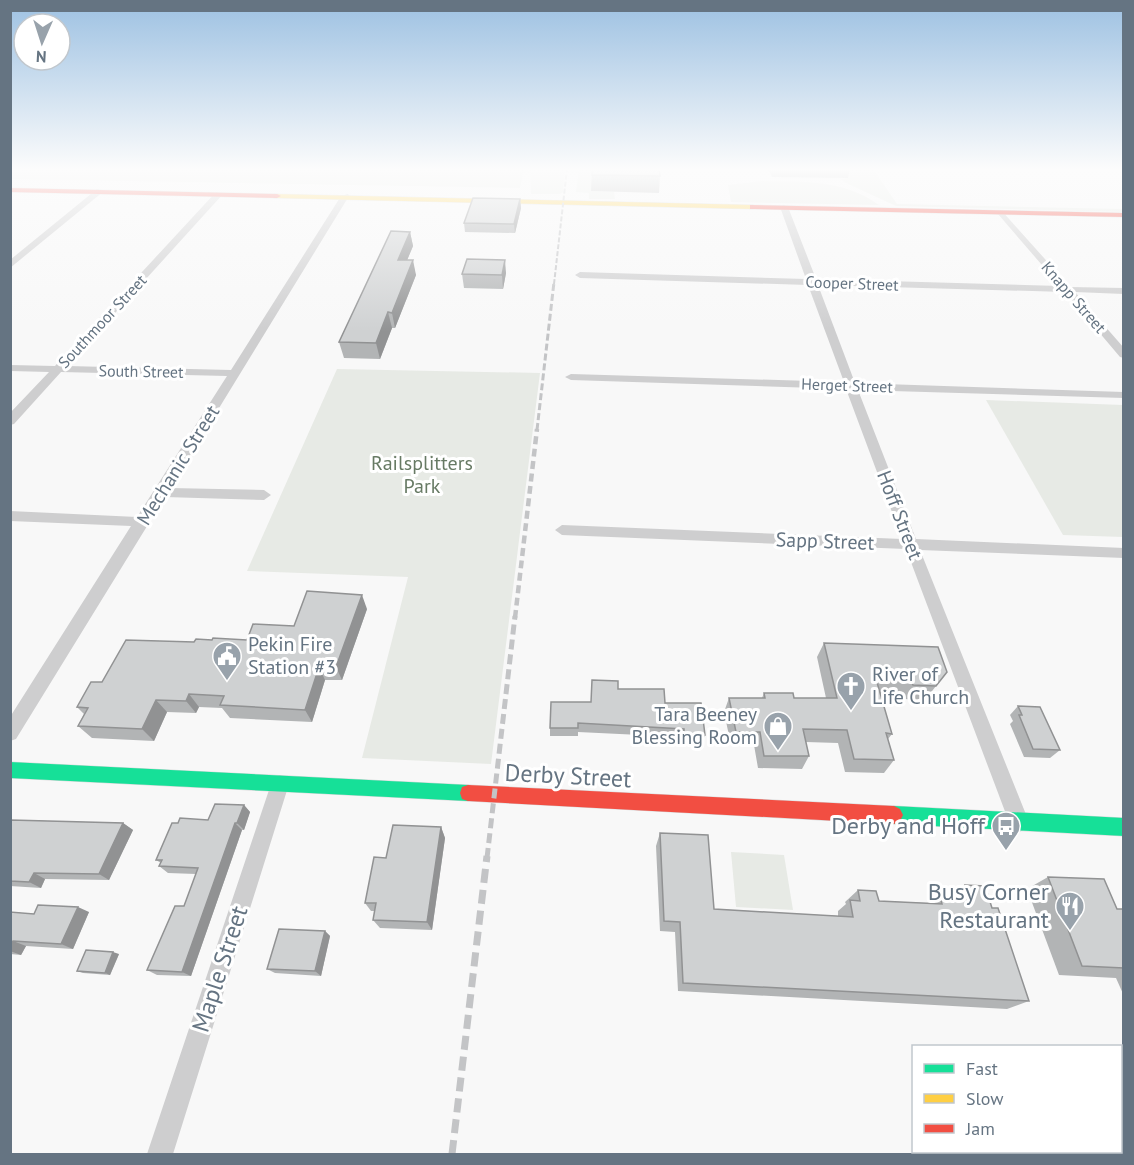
<svg xmlns="http://www.w3.org/2000/svg" width="1134" height="1165" font-family="'PT Sans',sans-serif">
<rect width="100%" height="100%" fill="#f8f8f8"/>
<g fill="#e7eae5">
<polygon points="11,169 524,169 520,188 11,179"/>
<polygon points="530,169 565,169 563,192 560,194 531,194"/>
<polygon points="579,169 593,169 591,191 614,192 615,199 589,199 589,193 576,192"/>
<polygon points="842,169 873,169 897,204 1123,209 1123,212 896,206 844,182 841,179 847,178"/>
<path d="M762 181C804 182 843 179 879 205L731 202 728 185Z"/>
<polygon points="337,369 540,373 491,764 362,758 408,577 247,571"/>
<polygon points="986,400 1123,405 1123,537 1063,535"/>
<polygon points="731,852 784,855 793,910 736,907"/>
</g>
<g fill="none" stroke-linecap="round" stroke-linejoin="round">
<g stroke="#d5d6d7" stroke-width="1">
<g id="fast">
<polygon points="10,762 468,785 474,787 476,793 474,799 468,801 10,778"/>
<polygon points="894,806 1124,818 1124,836 894,824 888,821 885,815 888,809"/>
</g>
</g>
<g stroke="#d5d6d7" stroke-width="1">
<polygon id="slow" points="274,194 753,205 757,207 753,209 277,198 274,198"/>
</g>
<g stroke="#d5d6d7" stroke-width="1">
<g id="jam">
<polygon points="10,188 277,194 281,196 277,198 10,192"/>
<polygon points="750,205 1124,213 1124,217 753,209 750,209"/>
<polygon points="468,785 894,806 900,809 903,815 900,821 894,824 468,801 462,799 460,793 462,787"/>
</g>
</g>
<g fill="#cececf" fill-rule="evenodd">
<polygon points="97,189 104,191 10,268 10,260"/>
<polygon points="216,192 223,194 67,366 231,370 341,196 348,194 349,196 170,488 264,490 271,495 264,500 165,497 16,739 10,741 10,717 131,526 10,521 10,511 137,517 227,376 61,372 14,424 10,425 10,413 49,372 10,371 10,365 55,366"/>
<polygon points="784,205 788,207 816,279 1060,286 998,214 997,212 1001,210 1070,287 1124,288 1124,294 1075,292 1124,348 1124,358 1120,357 1065,292 818,285 855,383 1124,392 1124,398 858,390 916,539 1124,548 1124,558 920,550 1029,822 1026,829 1019,832 1012,829 1009,822 906,549 562,535 555,530 562,525 902,539 846,389 571,380 565,377 571,374 844,382 808,285 580,278 575,275 580,272 806,279 780,207"/>
<polygon points="280,775 287,778 289,784 173,1154 147,1154 271,784 273,778"/>
</g>
<use href="#fast" fill="#16e098" fill-rule="evenodd"/>
<use href="#slow" fill="#ffcf43" fill-rule="evenodd"/>
<use href="#jam" fill="#f24e42" fill-rule="evenodd"/>
<polyline stroke="#c3c4c6" stroke-width="2" stroke-dasharray="5 2" stroke-linecap="butt" points="554,284 567,169"/>
<polyline stroke="#c3c4c6" stroke-width="3" stroke-dasharray="7 3" stroke-linecap="butt" points="537,430 554,282"/>
<polyline stroke="#c3c4c6" stroke-width="4.5" stroke-dasharray="8 4.5" stroke-linecap="butt" points="515,618 537,429"/>
<polyline stroke="#c3c4c6" stroke-width="5" stroke-dasharray="10 5" stroke-linecap="butt" points="487,858 515,616"/>
<polyline stroke="#c3c4c6" stroke-width="7" stroke-dasharray="14 7" stroke-linecap="butt" points="452,1154 487,856"/>
</g>
<g fill="#b2b4b5">
<polygon points="592,169 660,176 659,193 591,191"/>
<polygon points="768,169 850,169 848,178 772,177"/>
<polygon points="520,199 521,208 515,233 465,232 464,223"/>
<polygon points="410,232 413,246 407,260 416,275 395,328 392,328 380,359 344,358 339,342"/>
<polygon points="506,273 503,289 464,288 462,274"/>
<polygon points="367,609 342,680 325,680 312,722 230,718 222,708 199,707 196,713 167,712 154,741 92,738 78,726 84,714 77,707 102,682 194,642 212,640 247,640 294,626"/>
<polygon points="824,643 947,672 925,700 903,699 901,694 880,693 892,734 888,739 894,760 884,773 845,772 838,743 806,742 809,756 802,769 758,768 754,745 731,745 724,712 729,698 762,698 764,693 794,698 826,698 817,657"/>
<polygon points="618,689 665,703 705,735 702,743 682,743 682,737 578,732 578,736 550,736 550,728 591,702"/>
<polygon points="1018,706 1060,750 1050,758 1024,757 1010,724 1013,721 1010,715"/>
<polygon points="244,805 250,812 244,830 242,830 191,976 157,975 147,970 184,906 196,874 168,873 159,866 161,863 156,860 178,823 208,820"/>
<polygon points="10,820 123,823 133,830 109,880 45,879 41,888 10,886"/>
<polygon points="441,827 445,838 432,930 380,928 373,920 375,911 371,911 365,903 386,858"/>
<polygon points="660,833 714,909 838,916 838,911 846,904 845,902 858,890 879,901 929,903 940,896 949,896 965,885 992,908 1029,1001 1007,1009 678,991 675,932 660,931 656,846"/>
<polygon points="1048,877 1117,909 1124,909 1124,996 1116,978 1059,975 1027,889"/>
<polygon points="10,912 34,914 89,912 73,949 26,946 21,955 10,954"/>
<polygon points="325,931 330,936 321,976 275,973 267,969"/>
<polygon points="119,954 110,975 83,973 77,971"/>
</g>
<g fill="#919293">
<polygon points="520,199 521,208 515,233 514,224"/>
<polygon points="410,232 413,246 401,275 398,260"/>
<polygon points="413,260 416,275 395,328 392,313"/>
<polygon points="505,260 506,273 503,289 502,275"/>
<polygon points="388,312 392,328 380,359 376,343"/>
<polygon points="362,595 367,609 342,680 336,667"/>
<polygon points="319,667 325,680 312,722 305,710"/>
<polygon points="189,694 199,707 196,713 186,701"/>
<polygon points="156,700 167,712 154,741 142,729"/>
<polygon points="244,805 250,812 244,830 237,823"/>
<polygon points="123,823 133,830 109,880 99,874"/>
<polygon points="235,823 242,830 191,976 182,972"/>
<polygon points="441,827 445,838 432,930 427,922"/>
<polygon points="34,873 45,879 41,888 29,882"/>
<polygon points="78,907 89,912 73,949 61,944"/>
<polygon points="325,931 330,936 321,976 315,971"/>
<polygon points="13,941 26,946 21,955 10,951 10,946"/>
<polygon points="113,952 119,954 110,975 105,973"/>
</g>
<g fill="#cfd1d2" stroke="#919293" stroke-width="1.5">
<polygon points="592,169 659,169 660,176 592,175"/>
<polygon points="473,198 520,199 514,224 464,223"/>
<polygon points="391,231 410,232 398,260 413,260 392,313 388,312 376,343 339,342"/>
<polygon points="467,259 505,260 502,275 462,274"/>
<polygon points="307,591 362,595 336,667 319,667 305,710 220,705 224,696 189,694 186,701 156,700 142,729 78,726 88,708 77,707 91,682 102,682 126,640 194,642 196,639 212,640 213,638 247,640 253,624 294,626"/>
<polygon points="824,643 938,647 947,672 936,686 913,685 911,680 876,679 892,734 886,733 894,760 854,759 847,730 803,729 809,756 764,756 760,732 736,732 729,698 765,698 764,693 793,693 794,698 837,698"/>
<polygon points="592,680 618,681 618,689 664,689 665,703 701,703 705,735 684,735 684,729 578,723 578,728 550,728 551,702 591,702"/>
<polygon points="1018,706 1040,707 1060,750 1033,749 1019,715 1022,715"/>
<polygon points="215,804 244,805 237,823 235,823 182,972 147,970 175,906 184,906 198,868 159,866 162,860 156,860 172,823 178,823 180,818 208,820"/>
<polygon points="10,820 123,823 99,874 34,873 29,882 10,881"/>
<polygon points="393,825 441,827 427,922 373,920 376,903 365,903 374,857 386,858"/>
<polygon points="660,833 708,835 714,909 853,917 850,900 860,901 858,890 876,891 879,901 942,904 940,896 969,897 965,885 985,886 992,908 998,908 1029,1001 683,983 680,922 664,921"/>
<polygon points="1048,877 1104,879 1117,909 1124,909 1124,968 1082,966"/>
<polygon points="38,905 78,907 61,944 13,941 10,946 10,912 34,914"/>
<polygon points="279,929 325,931 315,971 267,969"/>
<polygon points="86,950 113,952 105,973 77,971"/>
</g>
<linearGradient id="sky" x2="0" y2="1"><stop stop-color="#9dc1e2"/><stop offset="0.51" stop-color="#fcfcfc"/><stop offset="1" stop-color="#fcfcfc" stop-opacity="0"/></linearGradient>
<rect width="1134" height="332" fill="url(#sky)"/>
<defs>
<g id="civic-pin" transform="scale(1.5)"><path d="M0 17L-7.5 6A9.5 9.5 0 1 1 7.5 6Z" fill="#98a2ab" stroke="#fff"/><path d="M-.6-6.5H3V-4.5H.6V-3L4-1V1h2V6H-6V1h2V-1L-.6-3ZM-1.2 2.5V6h2.4V2.5Z" fill="#fff"/></g>
<g id="church-pin" transform="scale(1.5)"><path d="M0 17L-7.5 6A9.5 9.5 0 1 1 7.5 6Z" fill="#98a2ab" stroke="#fff"/><path d="M-1.2-6h2.4v3.5h3.3v2.4h-3.3V6h-2.4V-.1h-3.3v-2.4h3.3Z" fill="#fff"/></g>
<g id="shop-pin" transform="scale(1.5)"><path d="M0 17L-7.5 6A9.5 9.5 0 1 1 7.5 6Z" fill="#98a2ab" stroke="#fff"/><path d="M-5-2.5h2.3a2.7 3.5 0 0 1 5.4 0H5L5.5 6h-11ZM-1.5-2.5h3a1.5 2.3 0 0 0-3 0Z" fill="#fff"/></g>
<g id="bus-pin" transform="scale(1.5)"><path d="M0 17L-7.5 6A9.5 9.5 0 1 1 7.5 6Z" fill="#98a2ab" stroke="#fff"/><path d="M-5-6H5V4H4V6H2V4H-2V6H-4V4H-5ZM-3.5-4V0h7V-4ZM-3.5 1.2v1.5H-2V1.2ZM2 1.2v1.5H3.5V1.2Z" fill="#fff"/></g>
<g id="restaurant-pin" transform="scale(1.5)"><path d="M0 17L-7.5 6A9.5 9.5 0 1 1 7.5 6Z" fill="#98a2ab" stroke="#fff"/><path d="M-5-6h1v4h1v-4h1v4h1v-4h1v5L-1.5 .5V6h-2V.5L-5-1ZM5-6V6H3V1.5H1.5Q1.5-4 5-6Z" fill="#fff"/></g>
</defs>
<g fill-rule="evenodd">
<use href="#civic-pin" x="227" y="656"/>
<use href="#church-pin" x="851" y="686"/>
<use href="#shop-pin" x="778" y="726"/>
<use href="#bus-pin" x="1006" y="826"/>
<use href="#restaurant-pin" x="1070" y="906"/>
</g>
<g text-anchor="middle" stroke-width="6" stroke-linejoin="round" paint-order="stroke">
<g font-size="16" fill="#657482" stroke="#fff">
<text transform="translate(852 283) rotate(2)" y="6">Cooper Street</text>
<text transform="translate(1074 297) rotate(49)" y="6">Knapp Street</text>
<text transform="translate(102 321) rotate(-47)" y="6">Southmoor Street</text>
<text transform="translate(141 371) rotate(1)" y="6">South Street</text>
<text transform="translate(847 385) rotate(2)" y="6">Herget Street</text>
</g>
<g font-size="20" fill="#677a64" stroke="#fff">
<text x="422" y="470">Railsplitters<tspan x="422" dy="23">Park</tspan></text>
</g>
<g font-size="20" fill="#657482" stroke="#fff">
<text transform="translate(178 465) rotate(-58)" y="7">Mechanic Street</text>
<text transform="translate(900 515) rotate(69)" y="7">Hoff Street</text>
<text transform="translate(825 541) rotate(2)" y="7">Sapp Street</text>
</g>
<g font-size="20" fill="#657482" stroke="#fff" text-anchor="start">
<text x="248" y="651">Pekin Fire<tspan x="248" dy="23">Station #3</tspan></text>
<text x="872" y="681">River of<tspan x="872" dy="23">Life Church</tspan></text>
<text x="757" y="721" text-anchor="end">Tara Beeney<tspan x="757" dy="23">Blessing Room</tspan></text>
</g>
<g font-size="24" fill="#657482" stroke="#fff">
<text transform="translate(568 776) rotate(3)" y="8">Derby Street</text>
<text transform="translate(220 969) rotate(-72)" y="8">Maple Street</text>
</g>
<g font-size="24" fill="#657482" stroke="#fff" text-anchor="end">
<text x="985" y="834">Derby and Hoff</text>
<text x="1049" y="900">Busy Corner<tspan x="1049" dy="28">Restaurant</tspan></text>
</g>
</g>
<rect width="1134" height="1165" fill="none" stroke="#657482" stroke-width="24"/>
<rect x="912" y="1045" width="210" height="108" fill="#ffffff" stroke="#c1c7cd" stroke-width="1.5"/>
<rect x="924" y="1064" width="30" height="9" fill="#16e098" stroke="#c1c7cd" stroke-width="1.5"/>
<text x="966" y="1075" font-size="18" fill="#657482">Fast</text>
<rect x="924" y="1094" width="30" height="9" fill="#ffcf43" stroke="#c1c7cd" stroke-width="1.5"/>
<text x="966" y="1105" font-size="18" fill="#657482">Slow</text>
<rect x="924" y="1124" width="30" height="9" fill="#f24e42" stroke="#c1c7cd" stroke-width="1.5"/>
<text x="966" y="1135" font-size="18" fill="#657482">Jam</text>
<g transform="translate(42 42) rotate(183)"><circle r="28" fill="#ffffff" stroke="#c1c7cd" stroke-width="1.5"/>
<path d="M0-4.5L10 22L0 15L-10 22Z" fill="#98a2ab"/>
<text y="-9" font-size="16" font-weight="bold" text-anchor="middle" fill="#657482">N</text>
</g>
</svg>
